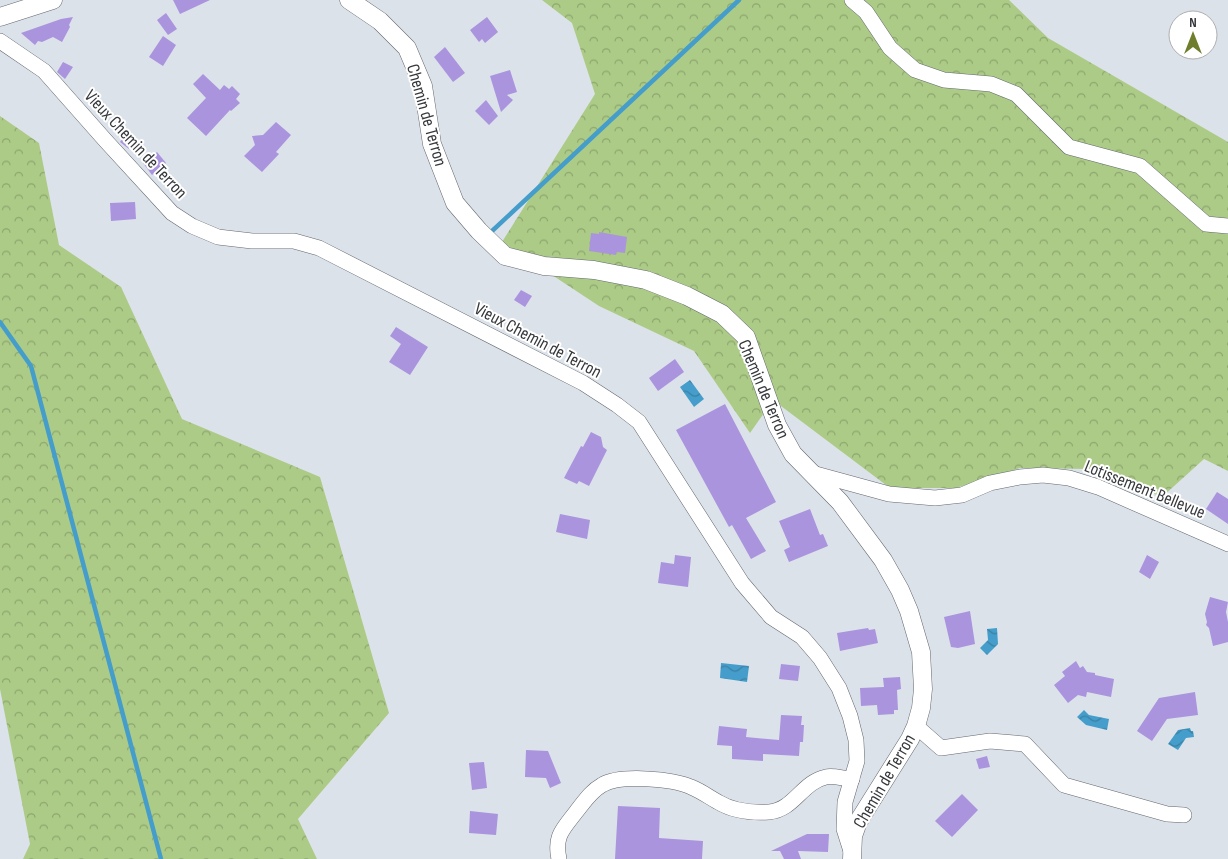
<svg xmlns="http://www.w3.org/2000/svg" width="1228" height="859" font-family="'Sofia Sans Condensed',sans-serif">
<defs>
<pattern id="forest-crowns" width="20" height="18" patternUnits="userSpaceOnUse" patternTransform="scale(1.25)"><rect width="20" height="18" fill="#accb86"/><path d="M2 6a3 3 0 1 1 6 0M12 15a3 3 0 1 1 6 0" fill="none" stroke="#8da66f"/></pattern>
<pattern id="water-waves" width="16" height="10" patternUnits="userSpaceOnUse" patternTransform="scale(1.25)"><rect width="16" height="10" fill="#449dca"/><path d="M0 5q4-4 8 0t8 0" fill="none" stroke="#3a81a5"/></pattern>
</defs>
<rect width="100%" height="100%" fill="#dce2ea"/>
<g fill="url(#forest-crowns)">
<polygon points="542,0 1009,0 1048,38 1228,142 1228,471 1204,459 1162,497 1090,469 1020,468 956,488 890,488 773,400 750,433 694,351 599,306 502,242 595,94 572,23"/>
<polygon points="0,116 39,143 59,245 121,287 182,419 320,477 389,713 298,819 317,859 23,859 30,844 0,689"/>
</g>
<g fill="url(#water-waves)">
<polygon points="690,380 704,399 694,407 680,387"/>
<polygon points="997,628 998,644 987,655 980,648 988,640 987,629"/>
<polygon points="721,663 749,666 747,682 720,678"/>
<polygon points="1084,710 1089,715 1109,719 1107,730 1086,725 1077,717"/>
<polygon points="1190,728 1191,731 1193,731 1194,737 1186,738 1178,750 1168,744 1178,730"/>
</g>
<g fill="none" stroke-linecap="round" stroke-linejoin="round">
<g stroke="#449dca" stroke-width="4.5">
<polyline points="491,232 739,0"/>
<polyline points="0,322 31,366 161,859"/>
</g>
</g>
<g fill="#aa94de">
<polygon points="173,0 210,0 180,14"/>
<polygon points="166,13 177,29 168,35 157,20"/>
<polygon points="73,17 69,25 70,27 62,42 53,37 42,42 38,41 35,45 21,33 61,19"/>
<polygon points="487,17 498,32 485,43 482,39 479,42 470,30"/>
<polygon points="163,36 176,45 163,66 149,57"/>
<polygon points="445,47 465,73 453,82 434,57"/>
<polygon points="63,62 73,67 65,79 57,72"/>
<polygon points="510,70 517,92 507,95 513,100 501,112 490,76"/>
<polygon points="203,74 220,90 224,85 229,89 232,86 240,94 236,99 240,103 231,111 230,110 206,136 187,118 206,98 193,84"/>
<polygon points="486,100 498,116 489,125 475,111"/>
<polygon points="276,122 291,135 276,152 279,154 262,172 244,156 255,145 252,136 263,135"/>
<polygon points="126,132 136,139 129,149 120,142"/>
<polygon points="157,152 166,163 152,175 143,163"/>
<polygon points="135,202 136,219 111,221 110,203"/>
<polygon points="599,232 627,237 625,253 617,252 616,255 589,251 591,233 599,234"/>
<polygon points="521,290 532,296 525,307 514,300"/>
<polygon points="396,327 428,347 410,375 389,362 401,344 390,336"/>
<polygon points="675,359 684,372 658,391 649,378"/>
<polygon points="725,404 776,502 746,518 766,551 751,559 732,525 729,527 676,430"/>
<polygon points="591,432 601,437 603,447 607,450 589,486 579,481 577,484 564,478 581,446 583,447"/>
<polygon points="1217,492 1228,499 1228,524 1206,509"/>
<polygon points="810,509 820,535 823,534 828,546 789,562 784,550 790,547 779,521"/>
<polygon points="560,514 590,520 587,539 556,532"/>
<polygon points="675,555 691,557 688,587 658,583 661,562 674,564"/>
<polygon points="1147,555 1159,562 1150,579 1139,572"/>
<polygon points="1210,597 1228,602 1226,612 1228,622 1228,642 1213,646 1209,628 1206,625 1207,622 1205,614"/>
<polygon points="970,611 975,644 958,648 951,647 944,617"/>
<polygon points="868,628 869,630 875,629 878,643 840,651 837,633"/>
<polygon points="1076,661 1080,668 1083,666 1087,672 1095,673 1095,675 1114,679 1111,697 1087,692 1086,697 1078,695 1068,703 1054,685 1065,676 1062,672"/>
<polygon points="781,664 800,666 798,681 779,679"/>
<polygon points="900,677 901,689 897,690 898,710 894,710 894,714 878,715 877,705 861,706 860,688 884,687 883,678"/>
<polygon points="1195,692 1198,715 1167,719 1152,741 1137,731 1159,698"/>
<polygon points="781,715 802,716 801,725 804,725 803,742 800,742 799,756 763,754 763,761 732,759 732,746 717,745 719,726 747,729 746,737 779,740"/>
<polygon points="526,750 548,751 561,783 550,788 546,778 525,777"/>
<polygon points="987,756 990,767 979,769 976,759"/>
<polygon points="484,762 487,788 472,790 469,763"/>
<polygon points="962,794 978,810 952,837 935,821"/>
<polygon points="618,806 660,808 659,838 703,841 702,859 615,859"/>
<polygon points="470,811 498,814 496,835 469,833"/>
<polygon points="807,834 829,834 828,852 798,851 801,859 784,859 780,851 771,851"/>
</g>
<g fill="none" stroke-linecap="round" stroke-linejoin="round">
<g stroke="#63686f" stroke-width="16">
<g id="minor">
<polyline points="852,0 866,12 890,48 915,70 944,80 991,84 1016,94 1069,147 1140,166 1206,224 1228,226"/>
<polyline points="0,41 44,71 105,140 172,213 192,226 218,237 252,241 294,241 319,248 583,383 617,405 639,422 742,583 771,617 802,637 820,658 839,688 850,716 856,740 857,761 845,802 844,829 851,851"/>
<polyline points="812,473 889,494 935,498 962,495 990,483 1020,477 1043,475 1069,478 1098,487 1228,544"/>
<polyline points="916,726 941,748 990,741 1025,744 1064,785 1167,814 1184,815"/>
<path d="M559 859C554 836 563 829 576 812 584 802 591 791 602 785 620 774 673 779 691 787 701 791 709 797 718 802 733 811 752 813 769 812 794 810 802 782 826 777 833 775 845 779 852 779"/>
</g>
</g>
<g stroke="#63686f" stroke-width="19">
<g id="tertiary">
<polyline points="349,0 380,21 407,48 423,86 432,144 455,203 479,231 505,256 544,266 594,270 646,280 687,296 722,314 746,337 777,425 793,454 840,502 883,560 900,590 909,611 921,652 923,689 921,708 916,726 910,739 858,822 853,836 852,859"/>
<polyline points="0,17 53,0"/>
</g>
</g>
<use href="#minor" stroke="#fff" stroke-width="15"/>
<use href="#tertiary" stroke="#fff" stroke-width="18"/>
</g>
<g text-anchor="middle" stroke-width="4" stroke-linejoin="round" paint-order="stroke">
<g font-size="18" fill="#36383c" stroke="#fff">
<text transform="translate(427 115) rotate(74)" y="6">Chemin de Terron</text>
<text transform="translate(136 144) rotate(47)" y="6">Vieux Chemin de Terron</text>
<text transform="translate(538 340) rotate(28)" y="6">Vieux Chemin de Terron</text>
<text transform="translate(764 389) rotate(67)" y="6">Chemin de Terron</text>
<text transform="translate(1145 489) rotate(22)" y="6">Lotissement Bellevue</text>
<text transform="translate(884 781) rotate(-60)" y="6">Chemin de Terron</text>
</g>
</g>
<g transform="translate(1193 35)"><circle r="24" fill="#ffffff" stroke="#afafb1"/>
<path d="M0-4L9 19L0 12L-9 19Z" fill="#6f7e2c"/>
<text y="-8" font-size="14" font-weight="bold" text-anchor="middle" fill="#36383c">N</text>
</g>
</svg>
